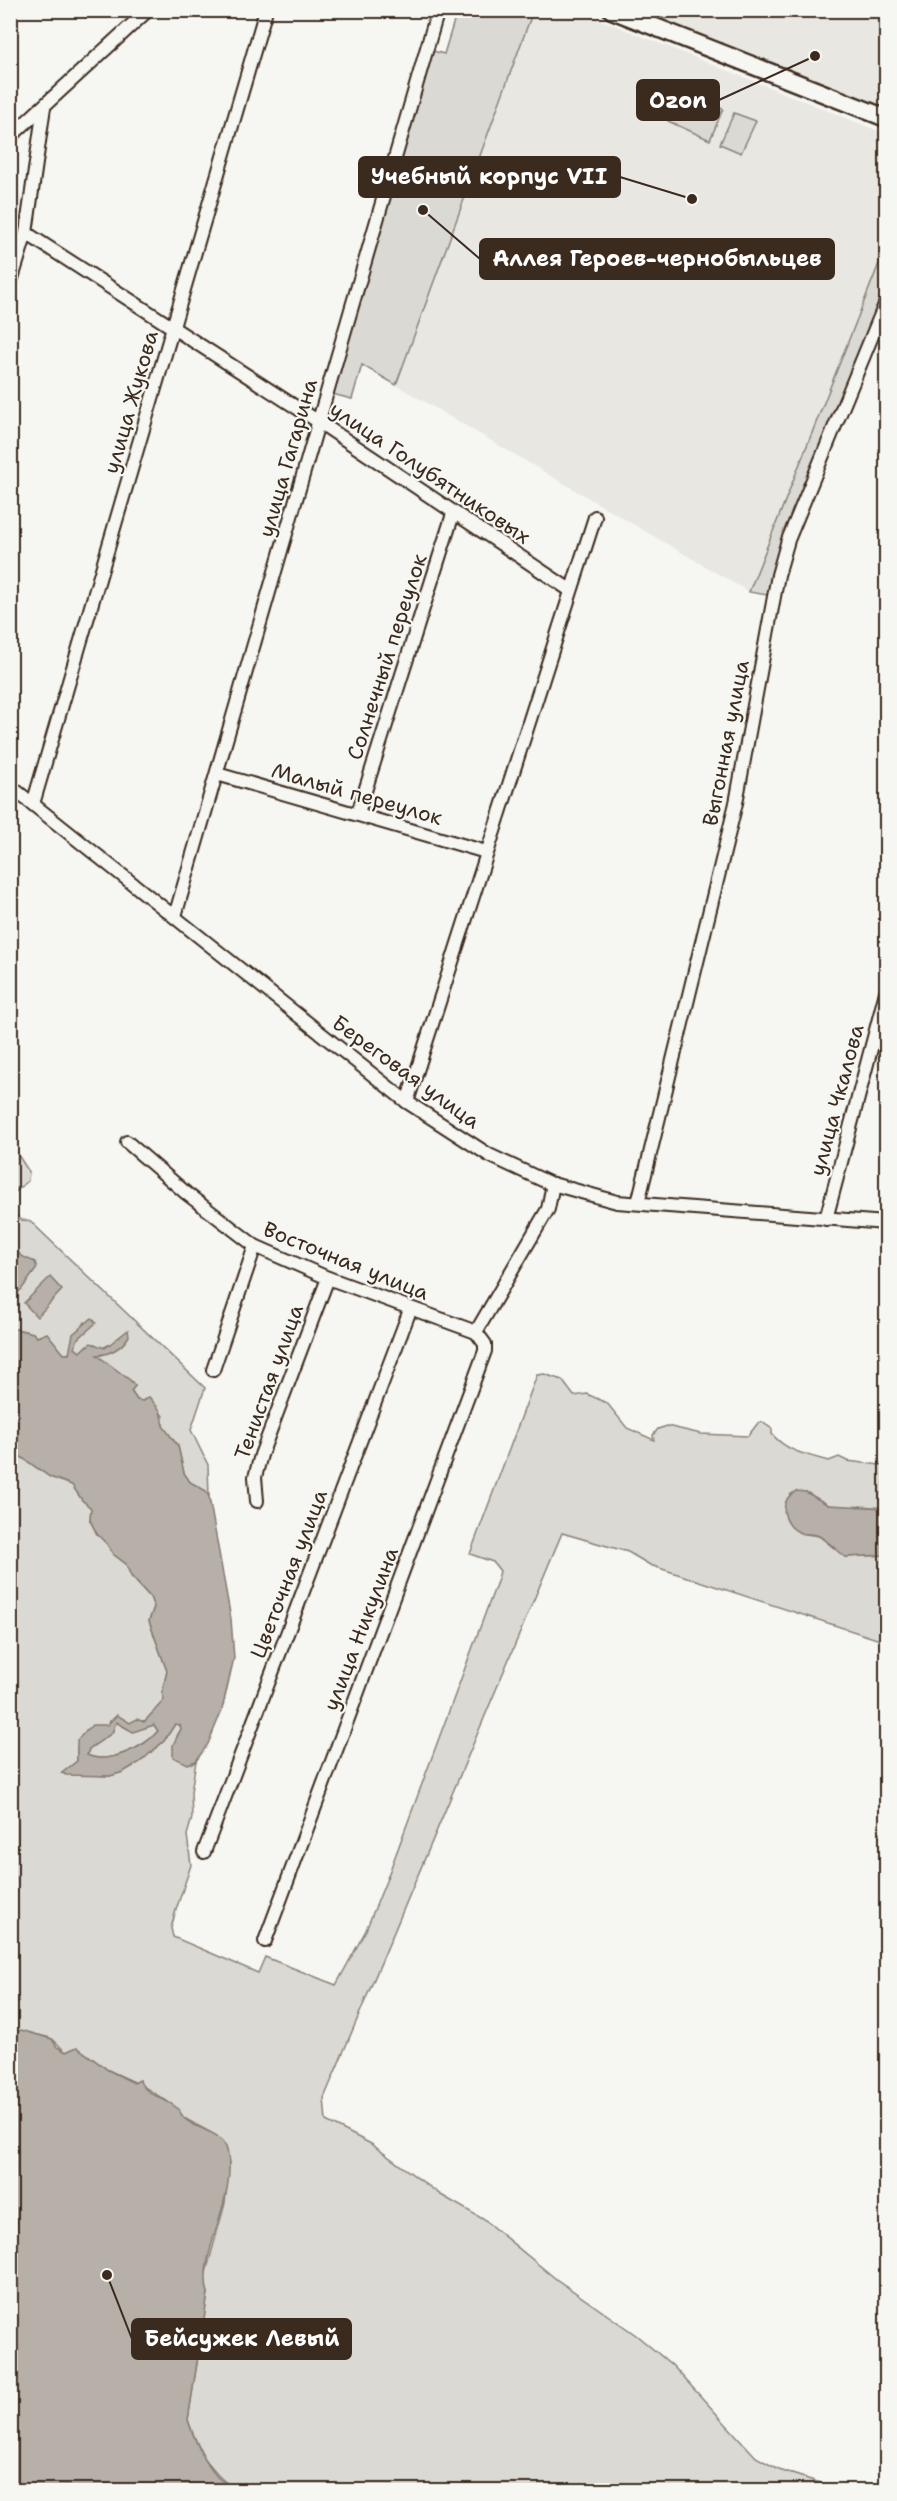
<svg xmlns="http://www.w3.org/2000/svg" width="897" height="2501" font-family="'Shantell Sans',sans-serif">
<rect width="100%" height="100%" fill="#f6f6f2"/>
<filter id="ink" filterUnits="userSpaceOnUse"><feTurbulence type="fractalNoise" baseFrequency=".0167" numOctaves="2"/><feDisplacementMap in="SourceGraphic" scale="12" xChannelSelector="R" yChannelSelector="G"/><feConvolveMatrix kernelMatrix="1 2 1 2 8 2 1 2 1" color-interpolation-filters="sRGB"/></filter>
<g filter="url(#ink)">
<g fill="#e8e7e2">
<polygon points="533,11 579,11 886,134 886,246 749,592 396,385"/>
<polygon points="620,11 886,11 886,114"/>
</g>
<g fill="#dad9d3" stroke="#8a8278" stroke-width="1.5">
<polygon points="457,11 533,11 396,385 362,365 352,399 332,394 433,51 444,54"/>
<polygon points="679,94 723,109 710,140 668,121"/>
<polygon points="734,113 756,121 741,153 720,144"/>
<polygon points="886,246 886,288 783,538 767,595 749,592"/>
<polygon points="11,1144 29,1172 28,1181 11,1196"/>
<path d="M10 1209 21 1220 30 1221 205 1388 191 1430 208 1465 209 1497 206 1491 190 1482 184 1473 178 1446 163 1426V1416L149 1397 142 1401 137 1400 131 1391 135 1386 131 1381 96 1355H102L110 1344 101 1349 95 1344 87 1345 80 1352 75 1348 77 1340 90 1327 85 1322C76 1338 74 1335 69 1354H64L44 1335 37 1337 33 1333 11 1328Z"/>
<path d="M544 1374 562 1380 574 1396 587 1394 607 1403 627 1428 654 1440 653 1435 658 1429 667 1426 701 1434 748 1436 758 1423 762 1422 772 1429V1434C787 1452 807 1455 829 1461L839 1457 847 1461 880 1465 886 1463V1508L860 1506 855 1509 828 1505 806 1492V1534L819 1536 845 1557 886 1555V1642L650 1565 628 1552 562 1533 324 2098 326 2121 371 2144 441 2195 483 2219 556 2279 636 2335 672 2365 756 2457 779 2470 843 2490H261L245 2485 231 2486C208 2471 197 2446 188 2420L208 2293 204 2280 225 2203 229 2163 217 2136 184 2118 167 2101 141 2085 108 2070 77 2047 66 2052C60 2048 56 2041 52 2039 44 2035 18 2031 11 2035L10 1449 50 1477 72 1485 82 1500 91 1508 90 1520 97 1534 107 1544 113 1554 126 1564 131 1576 150 1597 154 1607 149 1621 167 1671 162 1693 165 1700 148 1720 130 1723 109 1721 108 1725 86 1730 77 1747V1761L62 1773 110 1776 123 1772 140 1762 164 1741 175 1724 180 1725 181 1729 177 1736 192 1764 196 1761 191 1792 192 1818 187 1835 191 1865 176 1910 171 1928 173 1937 258 1973 265 1957 336 1985 366 1930 386 1881 498 1579 500 1571 493 1562 470 1554 537 1375Z"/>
<path d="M116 1722 128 1729 154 1725 158 1731C145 1747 107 1765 87 1755L89 1749 112 1733Z"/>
</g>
<g fill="#b6b0a9" stroke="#857a71" stroke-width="1.5" fill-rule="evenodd">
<polygon points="14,1247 21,1256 35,1262 37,1268 21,1290 11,1297 11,1250"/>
<polygon points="50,1277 62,1290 37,1317 24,1303"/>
<path d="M92 1318 96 1323 77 1340 75 1348 80 1352 91 1343 105 1348 128 1330 129 1336C122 1348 109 1355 97 1355L131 1381 135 1386 131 1391 137 1400 143 1401 149 1397 160 1410 163 1426 178 1446 184 1473 190 1482 206 1491 209 1497 231 1619 234 1658 222 1710 208 1744 196 1761 187 1764 173 1757V1745L181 1729 180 1725 175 1724 164 1741 140 1762 123 1772 110 1776 66 1775 62 1773 77 1761V1740L92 1725H107L117 1715 130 1723 137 1719 144 1722 164 1700 162 1693 167 1671 149 1621 154 1607 150 1597 131 1576 126 1564 113 1554 107 1544 97 1534 90 1520 91 1508 82 1500 72 1485 50 1477 10 1449 11 1328 33 1333 37 1337 47 1333 64 1354H69L73 1334ZM116 1722 133 1732 154 1725 158 1731C145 1747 108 1765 87 1755L89 1749 112 1733Z"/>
<path d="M796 1491 806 1492 828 1505 886 1508V1555L845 1557C837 1551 828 1541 819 1536 813 1533 806 1535 800 1533 782 1524 778 1501 796 1491Z"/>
<path d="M21 2030 52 2039 57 2047 66 2052 77 2047 108 2070 134 2083 140 2080C142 2093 166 2099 176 2107 179 2110 181 2114 184 2118 196 2130 222 2131 227 2150 239 2196 196 2255 208 2293L188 2420C194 2438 211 2483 233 2486 243 2488 251 2484 261 2490H11L10 2313 15 2298 13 2290 18 2286 14 2268 16 2245 10 2237V2035Z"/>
</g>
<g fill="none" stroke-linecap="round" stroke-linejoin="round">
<g stroke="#3b2a1e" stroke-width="16">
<g id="street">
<polyline points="10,137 148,10"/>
<polyline points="26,233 319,422 570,590"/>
<polyline points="10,285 26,233 44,107"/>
<polyline points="217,774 486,852"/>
<polyline points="10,786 407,1102 489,1155 549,1183 617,1202 886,1223"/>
<polyline points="33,804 266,10"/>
<polyline points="358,813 453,514"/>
<polyline points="175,916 438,10"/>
<polyline points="407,1102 595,517"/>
<polyline points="127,1142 186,1193 255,1246 328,1278 476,1332"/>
<polyline points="638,1203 736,803 778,575 788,540 886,302"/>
<polyline points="826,1219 886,992"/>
<polyline points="476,1332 548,1209 553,1184"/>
<polyline points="213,1370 255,1246"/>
<polyline points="257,1501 255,1477 261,1455 328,1278"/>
<polyline points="204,1852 410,1310"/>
<polyline points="265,1941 485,1351 485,1344 476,1332"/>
</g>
</g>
<g stroke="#3b2a1e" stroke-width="21">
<polyline id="secondary" points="612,10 886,118"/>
</g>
<use href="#street" stroke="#f6f6f2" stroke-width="12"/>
<use href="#secondary" stroke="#f6f6f2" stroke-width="16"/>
</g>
</g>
<g text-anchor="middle" stroke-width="4.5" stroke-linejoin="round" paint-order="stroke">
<g font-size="21" fill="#3b2a1e" stroke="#f6f6f2">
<text transform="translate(131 402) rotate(-74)" y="7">улица Жукова</text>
<text transform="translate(288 458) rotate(-74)" y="7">улица Гагарина</text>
<text transform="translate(430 473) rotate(34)" y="7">улица Голубятниковых</text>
<text transform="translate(387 657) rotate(-72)" y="7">Солнечный переулок</text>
<text transform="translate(726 743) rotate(-79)" y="7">Выгонная улица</text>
<text transform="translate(357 794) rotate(16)" y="7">Малый переулок</text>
<text transform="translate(406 1072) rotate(36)" y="7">Береговая улица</text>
<text transform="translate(837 1100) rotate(-75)" y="7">улица Чкалова</text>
<text transform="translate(346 1261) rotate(22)" y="7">Восточная улица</text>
<text transform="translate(269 1382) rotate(-70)" y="7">Тенистая улица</text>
<text transform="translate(289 1574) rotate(-69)" y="7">Цветочная улица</text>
<text transform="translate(361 1629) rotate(-69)" y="7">улица Никулина</text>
</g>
</g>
<path fill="none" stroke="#3b2a1e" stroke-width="2" d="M815 56L719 100M692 199L620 177M423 210L480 259M107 2275L132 2339"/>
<g fill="#3b2a1e" stroke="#f6f6f2" stroke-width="2">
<circle cx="815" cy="56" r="6"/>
<circle cx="692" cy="199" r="6"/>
<circle cx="423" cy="210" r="6"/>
<circle cx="107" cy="2275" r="6"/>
</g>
<g fill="#3b2a1e" stroke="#3b2a1e" stroke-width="2">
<rect x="637" y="80" width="82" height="40" rx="6"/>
<rect x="359" y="157" width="261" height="40" rx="6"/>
<rect x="480" y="239" width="354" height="40" rx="6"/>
<rect x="132" y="2319" width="219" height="40" rx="6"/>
</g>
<g font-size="22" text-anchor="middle" font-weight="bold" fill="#fff">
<text x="678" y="108">Ozon</text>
<text x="489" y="184">Учебный корпус VII</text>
<text x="657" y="266">Аллея Героев-чернобыльцев</text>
<text x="242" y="2346">Бейсужек Левый</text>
</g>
<rect width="897" height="2501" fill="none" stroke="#f6f6f2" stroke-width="36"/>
<rect x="18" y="18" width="861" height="2465" fill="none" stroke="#3b2a1e" stroke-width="2" filter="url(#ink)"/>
</svg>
